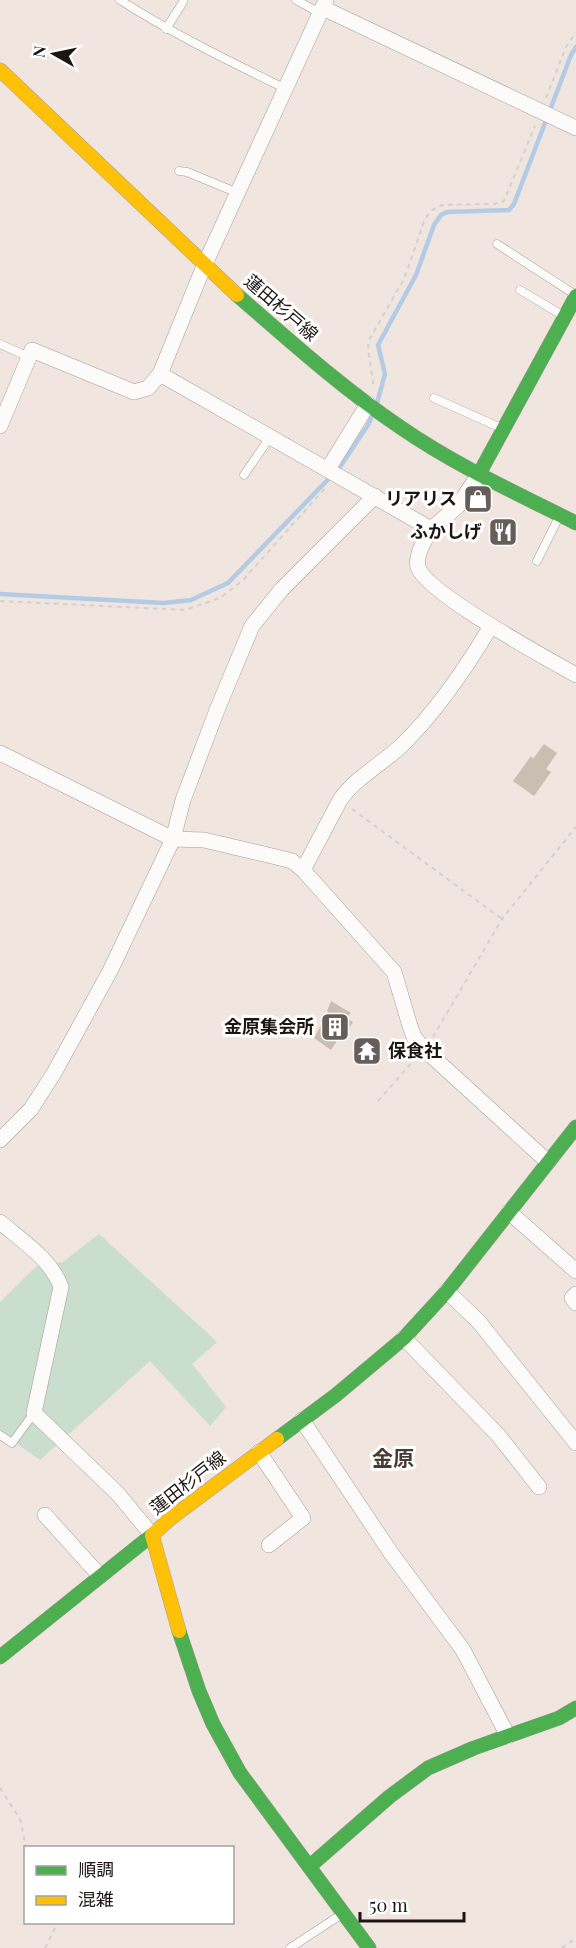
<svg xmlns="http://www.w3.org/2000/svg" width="576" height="1948" font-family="'Playfair Display','Noto Sans JP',serif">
<rect width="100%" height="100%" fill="#f0e5df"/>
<polygon fill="#c9decc" points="99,1234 217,1342 192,1364 226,1407 210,1426 150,1361 40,1460 0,1432 0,1302 38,1265 63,1262"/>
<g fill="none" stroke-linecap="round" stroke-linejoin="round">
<g stroke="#b3cbe5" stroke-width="4.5">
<polyline points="377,403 385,374 378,345 416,275 434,225 441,215 447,212 509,210 514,204 571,55 576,47"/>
<polyline points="0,594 164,603 191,600 228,583 340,467 368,425 372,416"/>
</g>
</g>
<g fill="#cabeb3">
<polygon points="544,744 557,753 546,769 551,772 534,796 513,781 531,756 533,759"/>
<polygon points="331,1001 351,1013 346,1018 353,1022 342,1040 339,1038 331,1050 314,1038 328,1012 327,1011"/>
<polygon points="367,1042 378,1049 367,1065 357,1058"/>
</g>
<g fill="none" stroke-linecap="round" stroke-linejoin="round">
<g stroke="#a59c98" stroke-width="9">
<g id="lane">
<path d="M120 0C173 34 229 61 286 89"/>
<polyline points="296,0 320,13"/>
<polyline points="166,29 183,2"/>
<polyline points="179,171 187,172 238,193"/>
<polyline points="497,244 574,294"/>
<polyline points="520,290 562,315"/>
<polyline points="0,344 29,357"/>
<polyline points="434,398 501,428"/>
<polyline points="244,475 270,437"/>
<polyline points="537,561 559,517"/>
<polyline points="0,1435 12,1443 34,1413"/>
<polyline points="290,1948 342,1914"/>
</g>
</g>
<g stroke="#a59c98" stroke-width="16">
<g id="street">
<polyline points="323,8 576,128"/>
<polyline points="160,374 431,529 458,506 479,474"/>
<polyline points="0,426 32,350 134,392 148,388 160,374 204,266 326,0"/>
<polyline points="328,469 368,404"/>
<path d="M431 529C425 540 415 555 418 567 426 593 548 659 576 675"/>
<path d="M0 753 173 839 204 840 268 855 292 861 303 870 340 800C355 778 382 764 402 745 438 710 466 668 491 626"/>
<polyline points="303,870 394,972 410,1026 414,1037 424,1049 548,1162"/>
<polyline points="0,1140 31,1109 54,1073 110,971 173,839 183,800 217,710 252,626 282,589 375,496"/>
<polyline points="509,1212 576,1271"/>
<path d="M0 1222C22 1241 51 1259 61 1287L34 1413 118 1494 152 1535"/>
<polyline points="447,1291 479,1322 576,1443"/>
<polyline points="576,1294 572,1298 576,1303"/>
<polyline points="404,1338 498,1435 539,1487"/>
<polyline points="302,1420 391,1553 463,1650 508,1736"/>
<polyline points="259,1452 303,1518 269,1545"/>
<polyline points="45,1515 100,1576"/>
</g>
</g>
<g stroke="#a59c98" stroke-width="15">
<g id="fast">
<path d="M237 295C290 341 342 388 400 427 455 465 516 493 576 523"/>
<polyline points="479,474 576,296"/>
<polyline points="277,1439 336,1395 404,1338 447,1291 576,1127"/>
<polyline points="179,1631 199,1691 213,1724 240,1773 369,1948"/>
<polyline points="0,1657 152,1535"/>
<polyline points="310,1866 389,1797 428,1768 474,1748 559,1718 576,1708"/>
</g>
</g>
<g stroke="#a59c98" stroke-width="15">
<g id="slow">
<polyline points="0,70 237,295"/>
<polyline points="179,1631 152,1535 171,1518 277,1439"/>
</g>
</g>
<g stroke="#d3d1cf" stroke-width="2" stroke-dasharray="4.5 4.5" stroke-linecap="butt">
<polyline points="546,98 566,47 576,32"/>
<path d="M373 384C373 371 366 352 369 340L404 279 425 219 432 210 442 205 494 204 504 201 535 126"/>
<polyline points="0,601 185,610 220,598 243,580 327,486"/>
<polyline points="352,809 502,919"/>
<polyline points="433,1037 502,919 576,827"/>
<polyline points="378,1101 414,1060"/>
<polyline points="0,1788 20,1819 26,1848"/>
<polyline points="45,1948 58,1922"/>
<polyline points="562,1948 576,1938"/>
</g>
<use href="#lane" stroke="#fdfbfa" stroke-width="8"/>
<use href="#street" stroke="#fdfbfa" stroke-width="15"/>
<use href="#fast" stroke="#4caf50" stroke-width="14"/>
<use href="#slow" stroke="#ffc107" stroke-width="14"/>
</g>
<defs>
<g id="shop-square" transform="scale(1.5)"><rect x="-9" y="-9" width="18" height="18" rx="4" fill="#665e5a" stroke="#fff"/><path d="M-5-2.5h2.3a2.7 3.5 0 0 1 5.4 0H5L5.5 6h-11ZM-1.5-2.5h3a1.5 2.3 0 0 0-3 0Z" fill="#fff"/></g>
<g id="restaurant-square" transform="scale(1.5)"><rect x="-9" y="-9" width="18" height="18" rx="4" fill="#665e5a" stroke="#fff"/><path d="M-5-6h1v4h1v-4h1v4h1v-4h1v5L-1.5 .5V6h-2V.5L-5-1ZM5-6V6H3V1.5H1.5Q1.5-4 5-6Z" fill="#fff"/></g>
<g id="building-square" transform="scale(1.5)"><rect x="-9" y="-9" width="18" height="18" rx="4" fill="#665e5a" stroke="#fff"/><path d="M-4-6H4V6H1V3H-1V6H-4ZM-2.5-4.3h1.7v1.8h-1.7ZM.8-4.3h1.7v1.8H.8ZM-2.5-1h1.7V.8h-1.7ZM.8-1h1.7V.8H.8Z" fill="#fff"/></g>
<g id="temple-square" transform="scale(1.5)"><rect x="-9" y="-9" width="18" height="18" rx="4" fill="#665e5a" stroke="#fff"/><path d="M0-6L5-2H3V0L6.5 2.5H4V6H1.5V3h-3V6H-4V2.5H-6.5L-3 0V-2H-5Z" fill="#fff"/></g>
</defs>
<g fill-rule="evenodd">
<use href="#shop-square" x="478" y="499"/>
<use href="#restaurant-square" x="503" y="532"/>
<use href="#building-square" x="335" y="1027"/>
<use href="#temple-square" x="367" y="1051"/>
</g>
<g text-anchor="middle" stroke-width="6" stroke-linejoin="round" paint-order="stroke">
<g font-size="18" fill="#1c1512" stroke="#fff">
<text transform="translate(281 308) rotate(41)" y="6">蓮田杉戸線</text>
<text transform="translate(188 1483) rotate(-38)" y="6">蓮田杉戸線</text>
</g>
<g font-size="18" font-weight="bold" fill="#1c1512" stroke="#fff" text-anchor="end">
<text x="457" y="505">リアリス</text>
<text x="482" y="538">ふかしげ</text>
<text x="314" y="1033">金原集会所</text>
<text x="388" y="1057" text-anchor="start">保食社</text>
</g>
<g font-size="21" font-weight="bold" fill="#493a32" stroke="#fff">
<text x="393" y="1466">金原</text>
</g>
</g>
<rect x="24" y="1846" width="210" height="78" fill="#ffffff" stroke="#a4a1a0" stroke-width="1.5"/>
<rect x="36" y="1866" width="30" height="9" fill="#4caf50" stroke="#a4a1a0" stroke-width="1.5"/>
<text x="78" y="1876" font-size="18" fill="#1c1512">順調</text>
<rect x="36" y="1896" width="30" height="9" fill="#ffc107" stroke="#a4a1a0" stroke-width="1.5"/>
<text x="78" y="1906" font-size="18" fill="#1c1512">混雑</text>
<g transform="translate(54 54) rotate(279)" stroke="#ffffff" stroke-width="4.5" paint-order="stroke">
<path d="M0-4.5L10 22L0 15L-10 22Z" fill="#1c1512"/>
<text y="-9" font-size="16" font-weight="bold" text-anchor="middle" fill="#1c1512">N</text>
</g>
<path d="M360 1912v9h104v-9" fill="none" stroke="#1c1512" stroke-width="3"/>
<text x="369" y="1912" font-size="18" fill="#1c1512" stroke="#ffffff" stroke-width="4.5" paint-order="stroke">50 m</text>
</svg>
